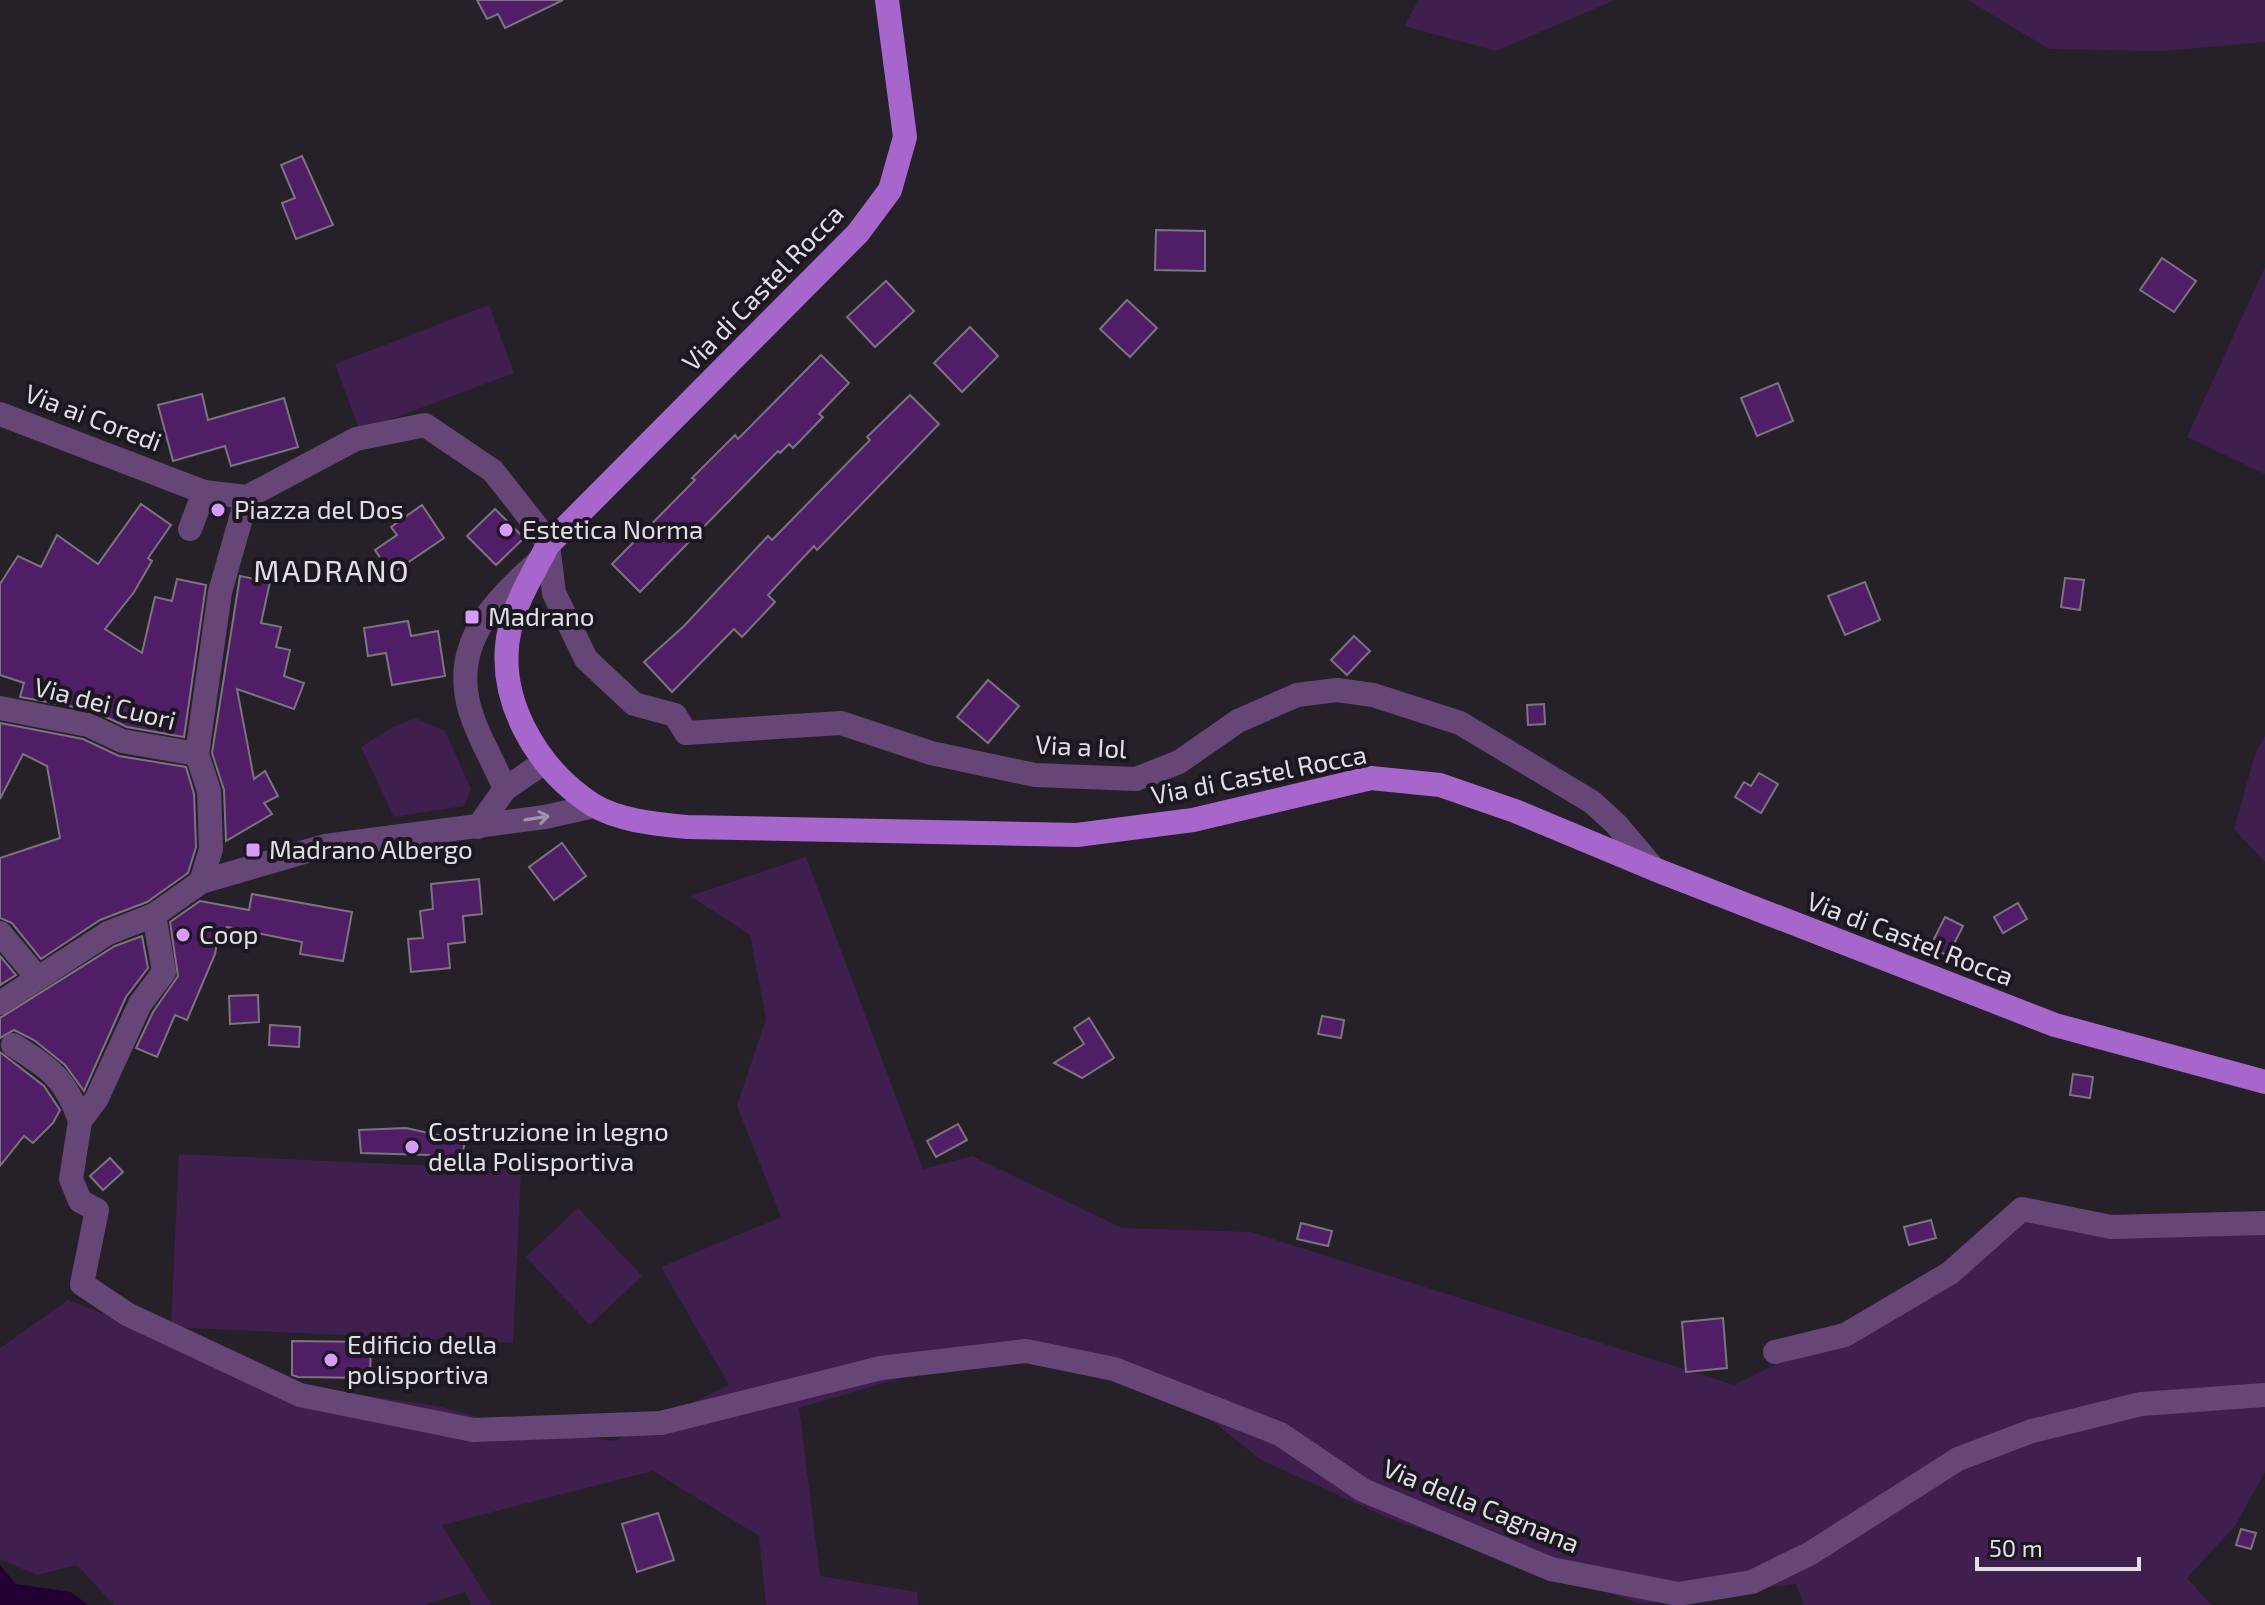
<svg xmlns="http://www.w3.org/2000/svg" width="2265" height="1605" font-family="'Exo 2',sans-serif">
<rect width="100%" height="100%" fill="#262029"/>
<g fill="#3e1f4e">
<polygon points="1419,0 1615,0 1496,51 1404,26"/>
<polygon points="1968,0 2265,0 2265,42 2160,51 2049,49"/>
<polygon points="2265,267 2265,474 2187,437"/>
<polygon points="489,305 514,373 360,431 335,364"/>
<polygon points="415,718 445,731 471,789 464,806 394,817 361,747 389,729"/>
<polygon points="2265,736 2265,862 2234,829 2256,751"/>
<polygon points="806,857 923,1169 972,1156 1122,1228 1251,1232 1734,1385 1924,1291 2028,1206 2134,1224 2265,1221 2265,1472 2235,1526 2187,1578 2211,1605 1804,1605 1796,1584 1642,1604 1391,1519 1261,1460 1152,1372 1011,1345 799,1408 820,1576 917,1592 918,1605 766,1605 759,1536 653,1471 442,1525 492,1605 471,1605 465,1592 425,1605 114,1605 77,1565 37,1575 0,1559 0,1348 68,1300 284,1384 438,1406 530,1431 614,1441 729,1385 661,1267 781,1217 737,1106 766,1019 750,935 690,896"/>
<polygon points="179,1154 521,1170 513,1343 171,1327"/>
<polygon points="578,1208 642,1276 590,1325 526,1257"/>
</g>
<polygon fill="#230034" points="0,1565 16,1584 71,1592 88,1605 0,1605"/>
<g fill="#4f1e67" stroke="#7b747f" stroke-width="2">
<polygon points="477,0 563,0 505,28 498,14 487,19"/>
<polygon points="302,156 333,225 296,239 282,203 295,198 281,165"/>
<polygon points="1156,230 1205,231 1205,271 1155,270"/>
<polygon points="2162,258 2196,281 2174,312 2140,290"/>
<polygon points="886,281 914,311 875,347 847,317"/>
<polygon points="1127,300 1157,328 1130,357 1100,329"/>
<polygon points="970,327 998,356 962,392 934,363"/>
<polygon points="821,355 849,383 819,414 823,417 793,448 789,444 780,453 778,451 640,592 612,564 695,480 692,478 735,435 738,439"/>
<polygon points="1778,383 1793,421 1757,436 1741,398"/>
<polygon points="202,394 208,420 284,398 298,447 231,466 225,446 173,461 158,405"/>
<polygon points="910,395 939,424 817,550 814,546 768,595 775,602 742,637 734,629 672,692 644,662 684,626 768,536 772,540 870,440 867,437"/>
<polygon points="141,504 171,525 148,558 152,561 134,592 105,629 142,653 155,597 172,601 177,579 206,585 184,737 127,727 91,710 20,697 24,683 0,675 0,584 18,556 41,567 57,535 98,564"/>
<polygon points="422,505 444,538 391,574 375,550 397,535 391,527"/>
<polygon points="495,509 524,538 496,565 467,536"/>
<polygon points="240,576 270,582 261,623 281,627 276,647 290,650 284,676 304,683 294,709 237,689 254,779 265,771 278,796 264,803 272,814 226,841 224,790 212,753"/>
<polygon points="2065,578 2084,580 2080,610 2061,607"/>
<polygon points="1865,582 1880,620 1845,635 1828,596"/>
<polygon points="408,621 411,636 438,631 445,676 392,685 386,653 368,656 364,628"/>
<polygon points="1354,636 1370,651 1347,675 1331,660"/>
<polygon points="988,680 1019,706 988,743 957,717"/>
<polygon points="1544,704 1545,724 1528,725 1527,705"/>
<polygon points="0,723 83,739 119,756 186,767 194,794 196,847 188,873 147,902 100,920 41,959 12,923 0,918 0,858 60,838 47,766 23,754 0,799"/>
<polygon points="1759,773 1778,784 1761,813 1735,797 1744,782 1751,786"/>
<polygon points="562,843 586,876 554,900 529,867"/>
<polygon points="479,879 482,914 463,916 465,942 448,944 450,968 411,972 408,939 423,938 420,911 433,909 431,884"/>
<polygon points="252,894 352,912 343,961 300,954 302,942 227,927 222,939 218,938 215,954 187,1020 175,1015 157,1057 136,1048 153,1012 178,976 170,922 200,901 249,910"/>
<polygon points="2018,903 2027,919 2003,933 1994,917"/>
<polygon points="1945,917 1963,926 1948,956 1930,947"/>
<polygon points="142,936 148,968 126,997 84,1091 65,1065 34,1040 14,1030 0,1038 0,1018 115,946"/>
<polygon points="0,956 16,975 0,985"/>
<polygon points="258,995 259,1022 230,1024 229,996"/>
<polygon points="1322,1016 1344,1020 1341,1038 1318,1034"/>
<polygon points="1089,1018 1114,1058 1082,1078 1054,1063 1084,1044 1074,1028"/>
<polygon points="270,1025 300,1027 299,1047 269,1045"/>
<polygon points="0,1052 44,1086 60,1110 53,1123 33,1143 24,1136 0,1166"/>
<polygon points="2073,1074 2093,1077 2090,1098 2070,1095"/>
<polygon points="958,1124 967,1140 936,1157 927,1141"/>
<polygon points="406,1128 465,1141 462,1156 361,1153 359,1130"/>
<polygon points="110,1158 123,1172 103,1190 90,1176"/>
<polygon points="1931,1220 1936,1238 1909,1245 1904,1227"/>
<polygon points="1301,1223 1332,1231 1328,1246 1297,1239"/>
<polygon points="1723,1318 1727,1368 1686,1372 1682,1322"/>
<polygon points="292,1341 371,1342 370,1378 298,1377 292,1375"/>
<polygon points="658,1513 674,1560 637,1572 622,1524"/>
<polygon points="2241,1529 2256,1533 2251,1549 2236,1545"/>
</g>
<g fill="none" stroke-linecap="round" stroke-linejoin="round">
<g stroke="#654677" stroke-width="24">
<polyline points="0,414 204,492 247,497 356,439 425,425 493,471 537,527 548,545 554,593 586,659 634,704 675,715 686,733 841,723 931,753 1035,775 1136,779 1179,762 1238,721 1297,695 1337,690 1373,695 1460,723 1592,802 1616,824 1654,869"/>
<polyline points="190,529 204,492"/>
<polyline points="0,708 88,725 122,741 197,754"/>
<path d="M505 789C493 760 472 727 467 697 456 638 498 597 538 562"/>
<polyline points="478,827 505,789 543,763"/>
<polyline points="201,882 211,849 209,791 197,754 220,592 247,497"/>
<polyline points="154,915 164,972 140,1004 97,1098 80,1121 71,1179 80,1201 97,1210 82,1284 127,1314 300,1395 473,1430 661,1423 881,1368 1026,1351 1114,1369 1280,1434 1363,1490 1551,1569 1678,1594 1752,1582 1811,1553 1958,1459 2032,1431 2141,1404 2265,1395"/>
<polyline points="0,933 36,976"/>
<polyline points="0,1003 108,933 154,915 201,882 325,846 545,817 594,806"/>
<path d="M13 1045C50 1068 66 1079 80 1121"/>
<polyline points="1775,1352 1845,1335 1950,1273 2022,1209 2111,1227 2265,1223"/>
</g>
<path stroke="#a766cb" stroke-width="24" d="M887 0 905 137 890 190 858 233 548 545C534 572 517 599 510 628 494 697 536 768 593 805 620 821 657 824 687 827L1077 835 1193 820 1371 778 1440 785 1515 811 1654 869 2055 1025 2265 1082"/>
</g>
<defs><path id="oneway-shaft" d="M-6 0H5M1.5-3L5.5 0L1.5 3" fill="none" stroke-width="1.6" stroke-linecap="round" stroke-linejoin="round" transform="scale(2)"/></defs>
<use stroke="#a392ae" href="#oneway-shaft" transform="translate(537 818) rotate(-9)"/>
<g fill="#d79bf9" stroke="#1c1720" stroke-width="3">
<circle cx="218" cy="510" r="8"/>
<circle cx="506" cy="530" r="8"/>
<rect x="464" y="609" width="16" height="16" rx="4"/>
<rect x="245" y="842" width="16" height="16" rx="4"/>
<circle cx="183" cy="935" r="8"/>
<circle cx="412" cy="1147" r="8"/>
<circle cx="331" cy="1360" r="8"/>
</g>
<g text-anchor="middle" stroke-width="8" stroke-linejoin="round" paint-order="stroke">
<g font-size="26" fill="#e1dee4" stroke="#1c1720">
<text transform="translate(763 288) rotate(-46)" y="9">Via di Castel Rocca</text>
<text transform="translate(93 418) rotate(21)" y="9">Via ai Coredi</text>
<text transform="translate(105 704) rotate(14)" y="9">Via dei Cuori</text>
<text transform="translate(1081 747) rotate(3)" y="9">Via a Iol</text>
<text transform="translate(1259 775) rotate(-11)" y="9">Via di Castel Rocca</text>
<text transform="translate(1910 939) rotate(21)" y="9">Via di Castel Rocca</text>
<text transform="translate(1481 1506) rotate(22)" y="9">Via della Cagnana</text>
</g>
<g font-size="26" fill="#e1dee4" stroke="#1c1720" text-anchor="start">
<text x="234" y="519">Piazza del Dos</text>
<text x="522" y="539">Estetica Norma</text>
<text x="488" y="626">Madrano</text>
<text x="269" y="859">Madrano Albergo</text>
<text x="199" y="944">Coop</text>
<text x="428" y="1141">Costruzione in legno<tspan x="428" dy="30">della Polisportiva</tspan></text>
<text x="347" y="1354">Edificio della<tspan x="347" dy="30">polisportiva</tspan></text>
</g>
<g font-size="30" letter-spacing="2" fill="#e1dee4" stroke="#1c1720">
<text x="332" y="582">MADRANO</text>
</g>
</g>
<path d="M1977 1557v12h162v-12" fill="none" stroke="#e1dee4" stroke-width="4"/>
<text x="1989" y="1557" font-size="24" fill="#e1dee4" stroke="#1c1720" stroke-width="6" paint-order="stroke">50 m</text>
</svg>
